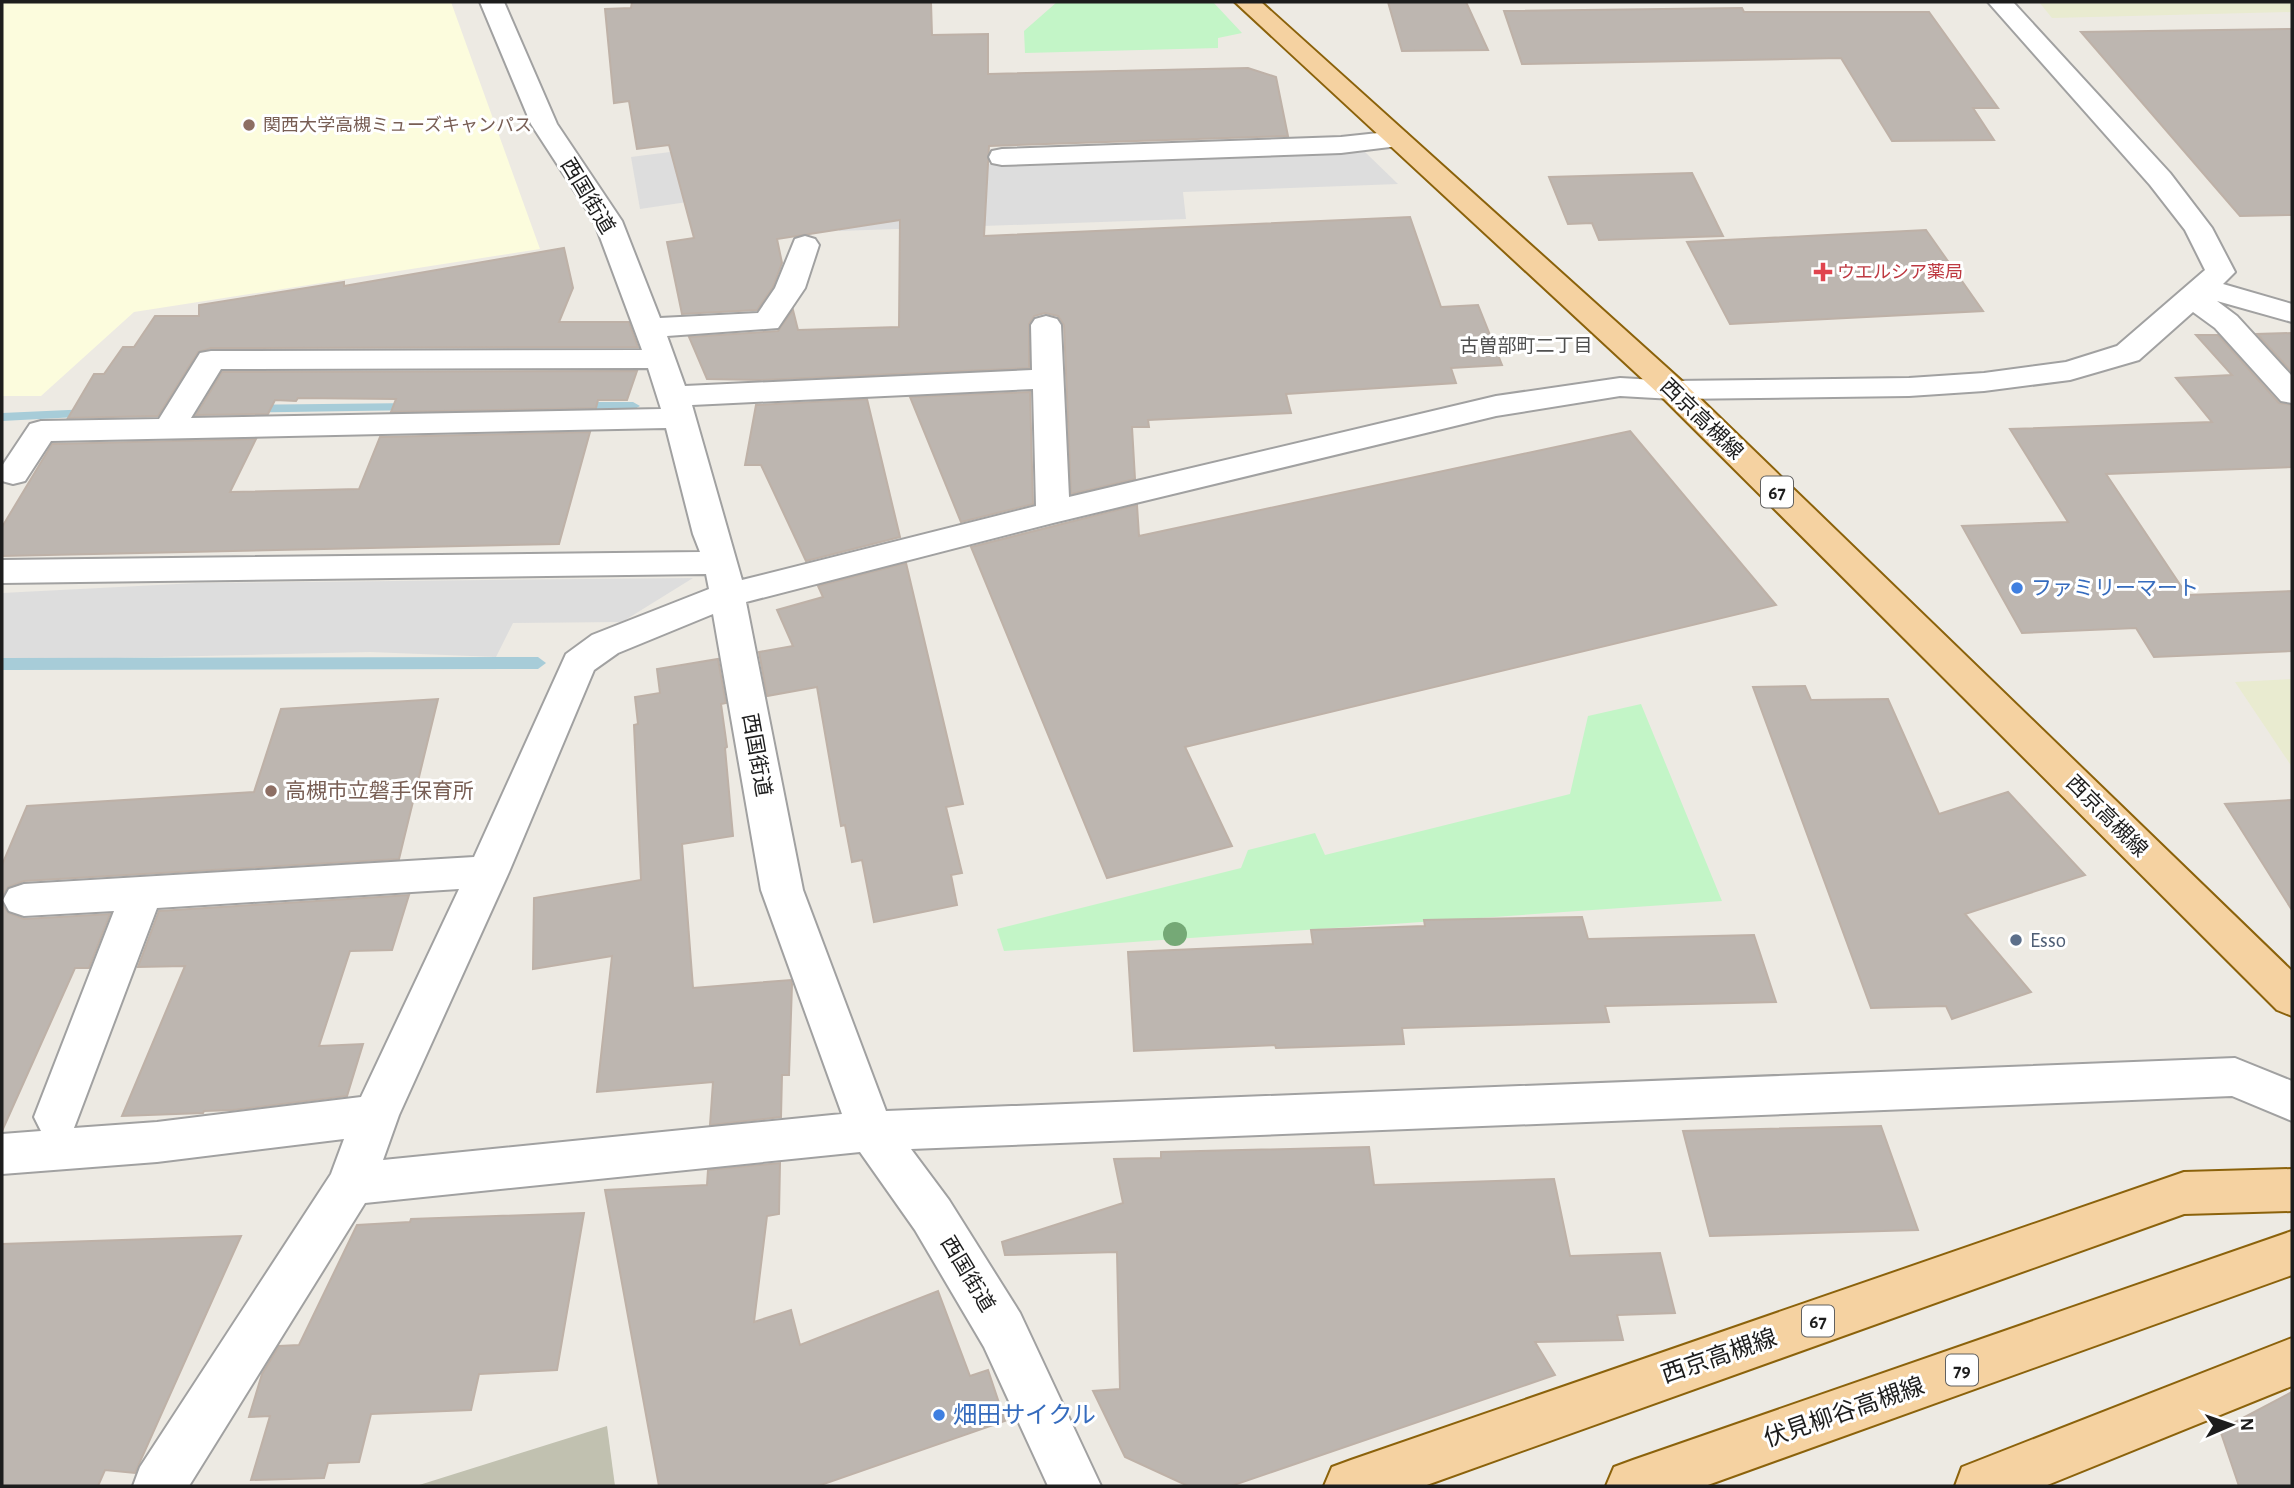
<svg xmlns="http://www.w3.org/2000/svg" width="2294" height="1488" font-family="'Alegreya Sans','Noto Sans JP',sans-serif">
<rect width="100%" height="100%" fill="#edeae3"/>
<polygon fill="#fcfcdd" points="2,2 451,2 540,249 134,312 41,396 2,396"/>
<polygon fill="#c1c1b0" points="607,1426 615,1486 416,1486"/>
<g fill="#e9ebd0">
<polygon points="2039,2 2292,2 2292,12 2052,18"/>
<polygon points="2292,679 2292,767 2235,682"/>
</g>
<g fill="#c3f5c7">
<polygon points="1057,2 1213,2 1242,33 1218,38 1218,48 1025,53 1024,31"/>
<polygon points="1641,704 1722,901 1004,951 997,929 1241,868 1248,850 1315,833 1325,855 1570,794 1588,716"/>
</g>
<g fill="#ddd">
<polygon points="709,147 721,197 640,209 631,157"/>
<polygon points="1365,152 1398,184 1183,192 1186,219 839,231 851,167 1190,160"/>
<polygon points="693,578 622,622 513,623 496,657 370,652 27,660 2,658 2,593 197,583"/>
</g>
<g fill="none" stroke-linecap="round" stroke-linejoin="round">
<g fill="#a7ccd8" fill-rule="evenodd">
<polygon points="574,402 633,402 640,406 633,410 569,409 567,406 569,403"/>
<polygon points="416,403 421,404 423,407 421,410 140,414 133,410 140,406"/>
<polygon points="91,409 98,413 96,416 2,421 2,413"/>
<polygon points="538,657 546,663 538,669 2,670 2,658"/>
</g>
</g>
<g fill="#bdb6b0" stroke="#beb1a7" stroke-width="2">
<polygon points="632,2 931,2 932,35 988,34 988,74 1248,68 1276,77 1288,136 989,146 984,236 1410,217 1441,307 1478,305 1502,365 1451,368 1456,383 1286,394 1291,413 1148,420 1149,427 1132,427 1135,479 1071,494 1064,325 1058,316 1045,313 1034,316 1029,324 1029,368 760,380 707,379 689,337 778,331 793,310 798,330 899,327 900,220 777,239 782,263 773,287 757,310 682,314 667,242 694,238 669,145 637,149 629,101 614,103 605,9 631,8"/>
<polygon points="1388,2 1466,2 1488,50 1402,51"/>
<polygon points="1742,8 1744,12 1929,12 1998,108 1973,108 1994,140 1892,141 1841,58 1522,64 1504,11"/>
<polygon points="2292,29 2292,215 2240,216 2081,32"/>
<polygon points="1692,173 1723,236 1599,240 1592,223 1568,224 1549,177"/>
<polygon points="1926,230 1983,311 1730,324 1687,242"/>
<polygon points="564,248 573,288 559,322 629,322 638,347 211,348 198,352 158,416 68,418 94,374 104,374 123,347 134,347 155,316 199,316 199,305 344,282 344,286"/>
<polygon points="2292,333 2292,372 2257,334"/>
<polygon points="2196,335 2218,335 2279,403 2292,405 2292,467 2106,474 2187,595 2292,591 2292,651 2154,657 2136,628 2022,633 1962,526 2068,522 2010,429 2212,422 2176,378 2232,375"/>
<polygon points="637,371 627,400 598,400 596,408 391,412 396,399 298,398 296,401 275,400 268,414 196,415 222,372"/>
<polygon points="1030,392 1033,504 961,522 910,397"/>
<polygon points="867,399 900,537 806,561 761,465 745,465 756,405"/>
<polygon points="1630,431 1776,605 1185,747 1232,846 1107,878 971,547 1137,505 1139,536"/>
<polygon points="590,432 559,544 2,556 2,527 52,444 256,439 230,492 359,489 380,437"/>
<polygon points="906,563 963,804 946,807 962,873 951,875 957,905 874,922 862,860 852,862 845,825 841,826 817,687 767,696 759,652 793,646 777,610 823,597 818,586"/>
<polygon points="718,659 726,703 721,704 727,747 725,748 733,836 682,844 693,988 791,980 792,984 789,1075 782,1075 781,1117 710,1125 713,1082 597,1092 612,956 533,969 534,898 641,880 634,725 638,724 635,697 660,693 657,669"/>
<polygon points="1805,686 1811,700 1888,699 1939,814 2008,792 2085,875 1965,914 2031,992 1952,1019 1946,1006 1871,1008 1753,687"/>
<polygon points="438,699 399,859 24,881 8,887 2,897 2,865 27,806 254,792 281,709"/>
<polygon points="2292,800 2292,910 2225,804"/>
<polygon points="409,895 392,950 350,951 319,1046 363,1044 347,1096 233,1110 204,1111 203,1113 122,1116 185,966 138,967 159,911"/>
<polygon points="2,903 8,913 24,919 110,914 89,968 75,968 2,1131"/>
<polygon points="1582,917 1588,939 1754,935 1776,1002 1605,1006 1609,1022 1402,1028 1404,1044 1276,1048 1275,1045 1134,1051 1128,952 1313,944 1311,930 1425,926 1424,920"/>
<polygon points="1881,1126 1918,1230 1710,1236 1683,1131"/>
<polygon points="1369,1147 1374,1185 1554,1179 1570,1256 1660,1253 1675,1313 1617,1315 1623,1340 1535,1342 1555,1375 1231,1486 1188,1486 1125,1457 1093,1391 1120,1389 1117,1252 1005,1255 1002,1242 1123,1203 1114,1159 1161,1158 1161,1152"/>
<polygon points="780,1163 779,1214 767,1216 754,1322 791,1310 800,1345 938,1291 970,1376 988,1370 1005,1421 818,1486 659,1486 605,1190 707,1185 708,1170"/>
<polygon points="584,1213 557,1370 479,1374 471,1410 371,1414 359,1462 328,1463 324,1478 251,1480 270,1416 249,1417 262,1374 279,1346 299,1345 357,1225 410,1222 411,1219"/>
<polygon points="241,1236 135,1473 105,1470 98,1486 2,1486 2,1244"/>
<polygon points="2292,1392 2292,1486 2239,1486 2220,1430"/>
</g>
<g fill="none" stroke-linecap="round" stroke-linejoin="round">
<g stroke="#a1a1a1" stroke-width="4">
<g id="minor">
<path d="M480 2H504L557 124 622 221 660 318 758 313 775 288 795 239 805 236 815 239 819 245 805 288 778 328 667 336 685 386 1032 370 1031 325 1035 319 1046 316 1057 319 1061 325 1069 497 1496 396 1620 378 1673 381 1909 378 1984 373 2066 362 2117 346 2205 270 2185 230 2150 185 1988 2H2013L2170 173 2212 228 2235 272 2223 284 2292 304V322L2217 301 2237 316 2292 376V403L2281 401 2215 328 2193 312 2139 360 2070 380 1984 391 1909 396 1673 399 1620 396 1496 416 1053 523 746 602 803 890 886 1111 2235 1058 2292 1081V1121L2232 1096 911 1149 949 1200 1020 1313 1101 1486H1048L984 1347 915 1230 860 1152 365 1203 189 1486H133L140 1467 331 1174 344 1139 157 1162 2 1174V1134L41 1131 34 1117 114 911 24 916 9 911 3 900 9 889 24 884 474 857 566 654 592 635 709 589 706 574 2 583V560L700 552 693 534 666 428 51 441 25 481 13 484 2 481V466L30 424 41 421 159 419 200 353 211 351 642 350 594 221 531 124ZM648 368 661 409 191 418 221 369ZM1033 389 1036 506 742 580 692 405ZM713 614 761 890 842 1114 383 1160 399 1115 509 872 594 670 618 653ZM459 889 361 1097 157 1122 74 1128 157 908Z"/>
<polygon points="1397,131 1406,133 1410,139 1406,145 1341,153 1002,165 992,163 989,157 992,151 1002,149 1341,137"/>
</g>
</g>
<g stroke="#8b620b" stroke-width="4">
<g id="major">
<polygon points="1235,2 1261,2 1684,383 2292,971 2292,1016 2277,1010 1662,397"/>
<polygon points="2292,1169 2292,1211 2184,1214 1424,1486 1324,1486 1332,1467 1351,1460 2184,1172"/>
<polygon points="2292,1231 2292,1275 1705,1486 1606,1486 1614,1467 1633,1460"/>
<polygon points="2292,1338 2292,1386 2045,1486 1955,1486 1962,1467"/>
</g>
</g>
<use href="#minor" fill="#fff" fill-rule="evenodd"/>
<use href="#major" fill="#f5d2a1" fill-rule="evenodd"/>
</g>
<circle fill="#75a976" cx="1175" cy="934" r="12"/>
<g fill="#8d6e63" stroke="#fff" stroke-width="2.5">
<circle cx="249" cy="125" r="7"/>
<circle cx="271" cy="791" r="7"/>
</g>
<path fill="#e0444e" stroke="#fff" stroke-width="2.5" d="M1819.5 261.5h7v7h7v7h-7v7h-7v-7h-7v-7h7z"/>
<g fill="#3f7fe0" stroke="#fff" stroke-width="2.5">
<circle cx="2017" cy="588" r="7"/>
<circle cx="939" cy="1415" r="7"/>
</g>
<circle fill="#5c6f8a" stroke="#fff" stroke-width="2.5" cx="2016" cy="940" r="7"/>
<g text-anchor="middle" stroke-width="6" stroke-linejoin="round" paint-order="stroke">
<g font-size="18" fill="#785e54" stroke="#fff" text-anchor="start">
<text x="263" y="131">関西大学高槻ミューズキャンパス</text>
</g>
<g font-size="18" fill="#be3a42" stroke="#fff" text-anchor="start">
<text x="1837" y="278">ウエルシア薬局</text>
</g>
<g font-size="19" fill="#505050" stroke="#fff">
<text x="1526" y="352">古曽部町二丁目</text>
</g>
<g fill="#fff" stroke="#616161" stroke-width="2">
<rect x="1761" y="476.5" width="32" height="31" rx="5"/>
<rect x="1802" y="1305.5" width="32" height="31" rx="5"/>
<rect x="1946" y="1354.5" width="32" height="31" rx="5"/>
</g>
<g font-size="19" font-weight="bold" fill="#1d1d1d">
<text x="1777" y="499">67</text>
<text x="1818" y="1328">67</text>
<text x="1962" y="1377">79</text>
</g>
<g font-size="21" fill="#1d1d1d" stroke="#fff">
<text transform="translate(588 196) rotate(59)" y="7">西国街道</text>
<text transform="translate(1702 419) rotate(44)" y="7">西京高槻線</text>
<text transform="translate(757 755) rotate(80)" y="7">西国街道</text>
<text transform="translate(2107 816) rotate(45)" y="7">西京高槻線</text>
<text transform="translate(968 1274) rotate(59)" y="7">西国街道</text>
</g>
<g font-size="21" fill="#366cbe" stroke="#fff" text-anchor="start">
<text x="2031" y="595">ファミリーマート</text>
</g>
<g font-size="21" fill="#785e54" stroke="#fff" text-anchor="start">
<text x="285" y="798">高槻市立磐手保育所</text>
</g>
<g font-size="21" fill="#4e5e75" stroke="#fff" text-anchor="start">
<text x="2030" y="947">Esso</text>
</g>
<g font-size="24" fill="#1d1d1d" stroke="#fff">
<text transform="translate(1719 1356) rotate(-19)" y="8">西京高槻線</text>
<text transform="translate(1844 1412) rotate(-19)" y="8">伏見柳谷高槻線</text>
</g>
<g font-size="24" fill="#366cbe" stroke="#fff" text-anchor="start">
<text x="953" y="1423">畑田サイクル</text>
</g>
</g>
<rect width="2294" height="1488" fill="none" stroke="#1d1d1d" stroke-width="7"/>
<g transform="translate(2231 1425) rotate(88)" stroke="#ffffff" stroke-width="5" paint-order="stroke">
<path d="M0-5L12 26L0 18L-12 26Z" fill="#1d1d1d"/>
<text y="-10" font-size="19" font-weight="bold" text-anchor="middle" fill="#1d1d1d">N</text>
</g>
</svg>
